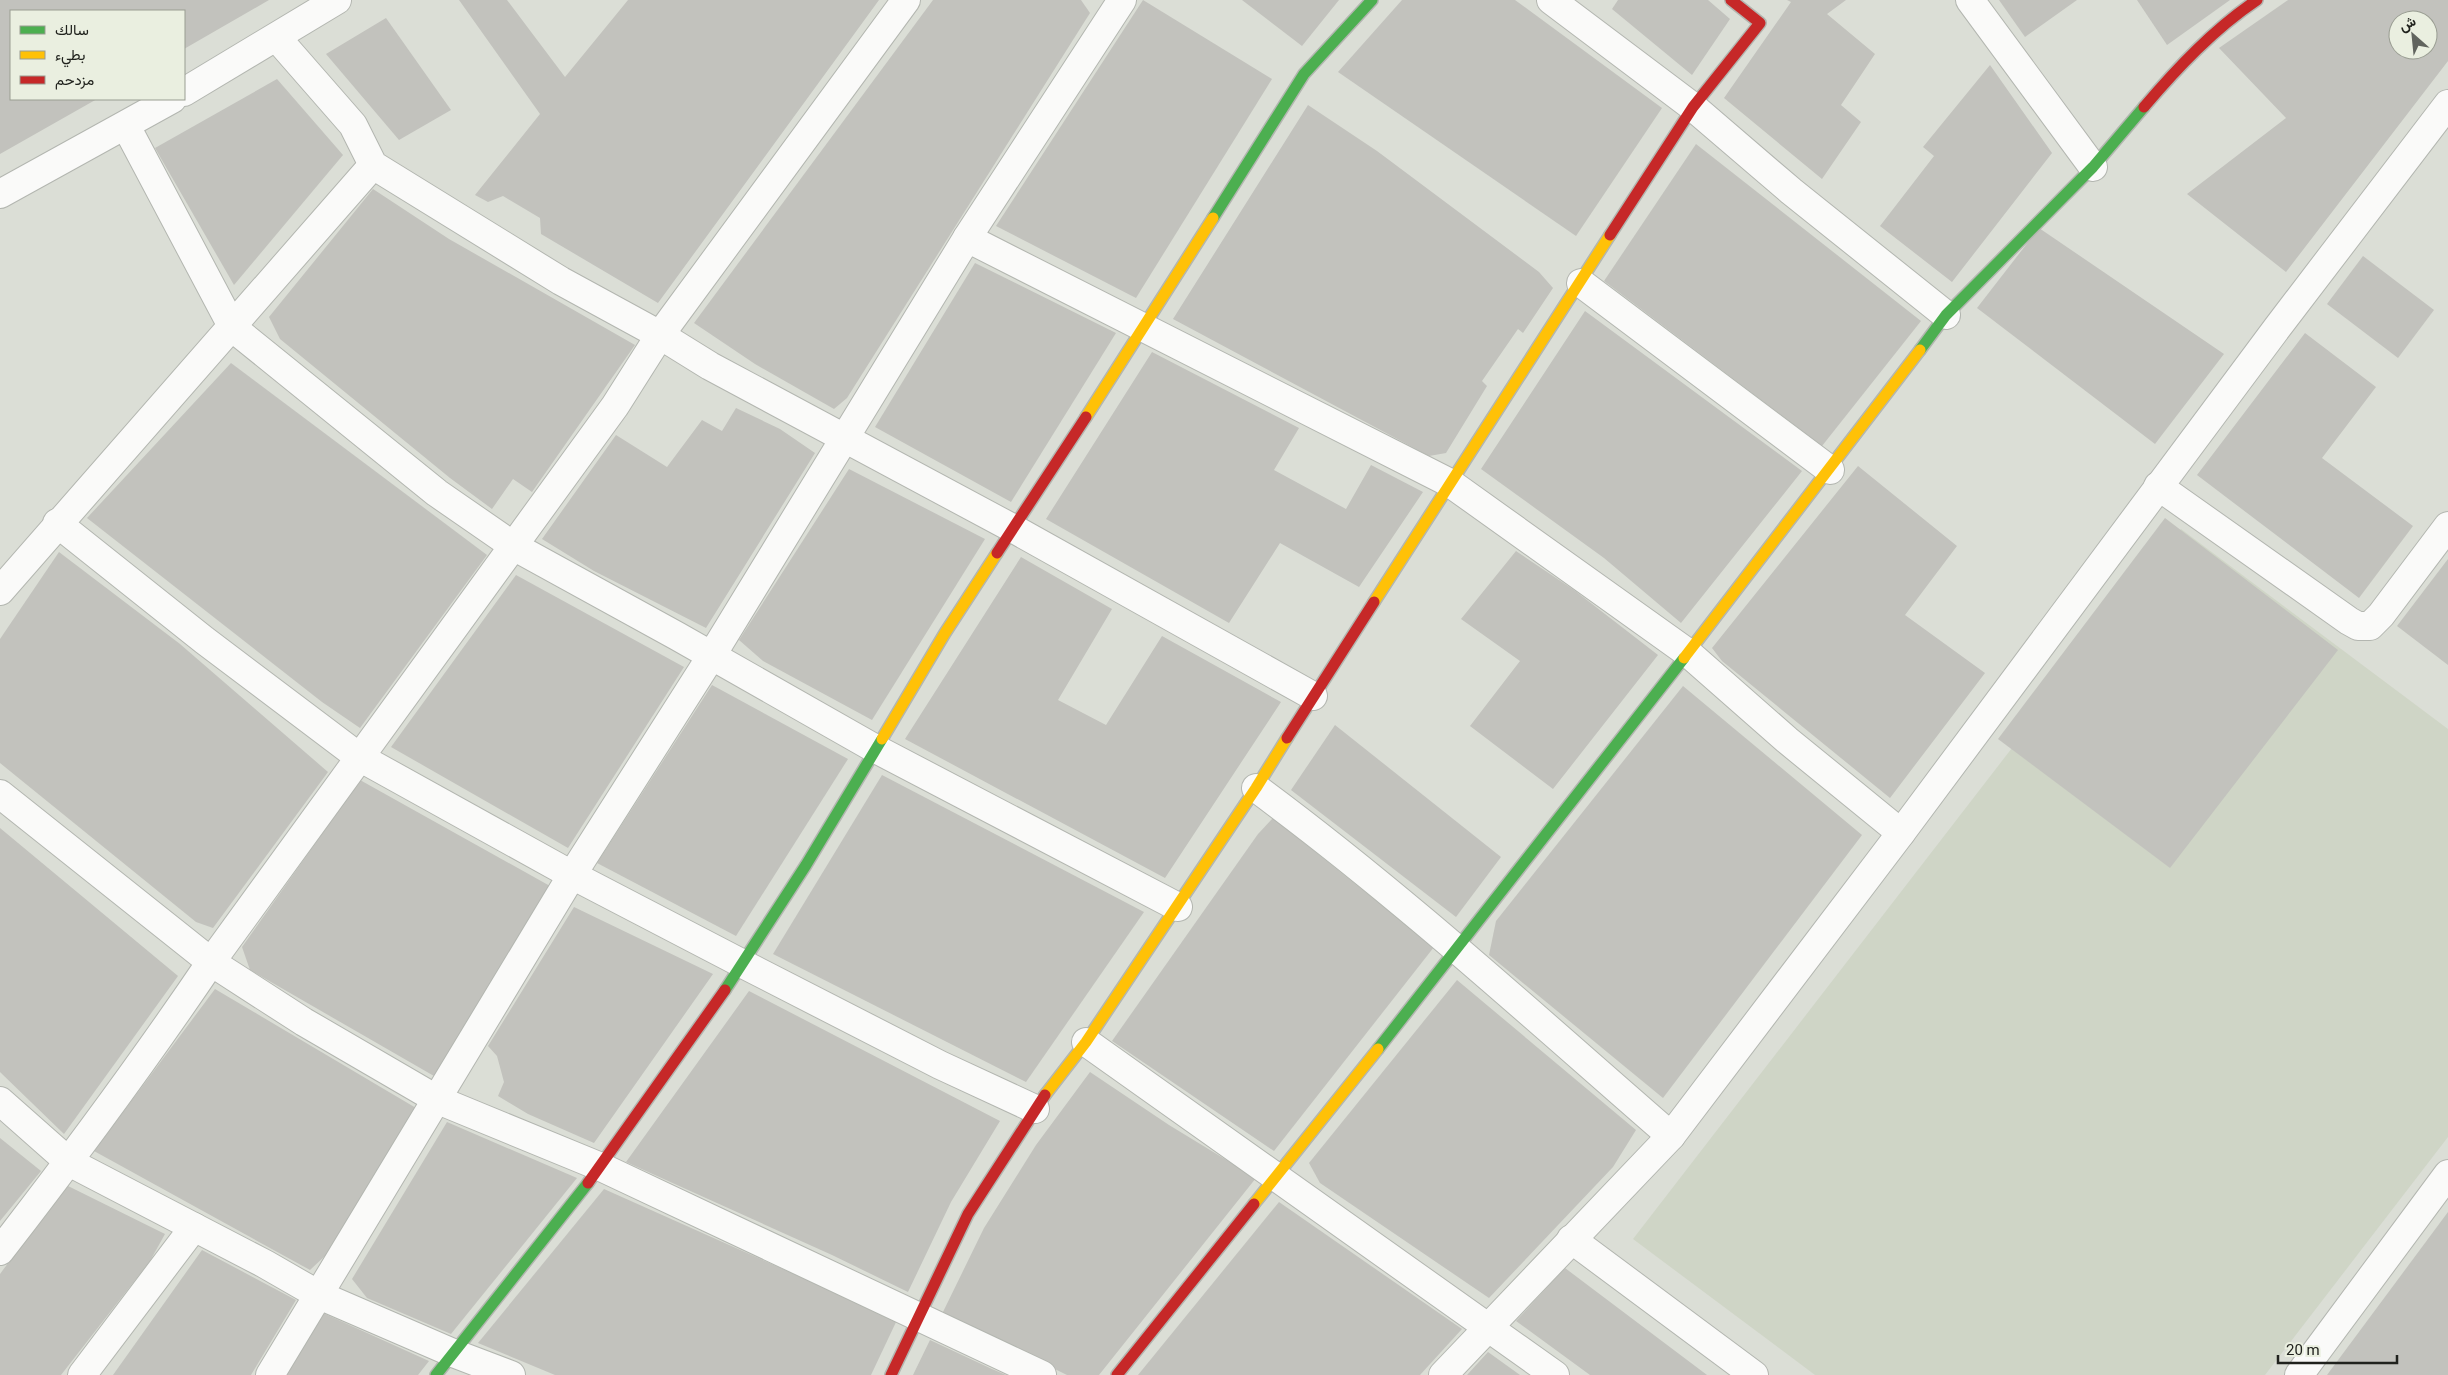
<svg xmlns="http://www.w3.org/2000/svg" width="2448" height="1375" font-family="Roboto,Vazirmatn,sans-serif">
<rect width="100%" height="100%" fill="#dbded6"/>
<polygon fill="#cfd5c6" points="2181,529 2448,729 2448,1137 2265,1375 1815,1375 1633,1239"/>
<g fill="#c2c2bd" fill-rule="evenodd">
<polygon points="0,0 269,0 184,49 184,11 11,11 11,99 97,99 0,154"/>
<polygon points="459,0 507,0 565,77 628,0 879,0 658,303 541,234 540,218 503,196 488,202 475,195 540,114"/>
<polygon points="933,0 1081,0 1090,13 847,398 834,409 755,364 694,323"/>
<polygon points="1143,0 1272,79 1136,298 996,226"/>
<polygon points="1242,0 1339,0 1302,46"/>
<polygon points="1402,0 1515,0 1662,108 1576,236 1338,72"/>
<polygon points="1618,0 1708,0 1730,19 1692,75 1612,9"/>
<polygon points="1787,0 1846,0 1827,14 1875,54 1841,105 1861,122 1822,179 1724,98 1791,2"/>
<polygon points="1999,0 2077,0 2025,37"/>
<polygon points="2137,0 2230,0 2167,45"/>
<path d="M2288 0H2448V61L2286 272 2187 194 2286 118 2219 48ZM2398 20H2428V50H2398Z"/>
<polygon points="386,18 451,110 399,140 326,54"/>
<polygon points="1990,65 2052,153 1952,282 1880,226 1934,156 1923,147"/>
<polygon points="277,79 343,155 234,285 155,148"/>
<polygon points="1308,105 1377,151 1539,272 1553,288 1523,333 1518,329 1482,381 1487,386 1446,453 1429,456 1173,319"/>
<polygon points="1696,144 1921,321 1822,446 1604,281"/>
<polygon points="373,189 449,239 635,345 532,492 513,479 492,509 450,478 280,339 269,317"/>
<polygon points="2039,228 2224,354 2155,444 1977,308"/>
<polygon points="2363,256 2434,310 2398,358 2327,304"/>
<polygon points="975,263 1116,333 1011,502 875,427"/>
<polygon points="1585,311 1802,471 1681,623 1604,558 1481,469"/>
<polygon points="2305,333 2376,387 2322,458 2413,526 2359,598 2197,475"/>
<polygon points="1152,352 1299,428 1274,470 1346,509 1371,465 1423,492 1359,587 1280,543 1229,623 1046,519"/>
<polygon points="231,363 487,555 360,728 322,702 87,518"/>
<polygon points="736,408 780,429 815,453 706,628 594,571 542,539 616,435 667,467 702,420 722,431"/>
<polygon points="1858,466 1957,546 1905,615 1985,673 1890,798 1722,661 1712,648"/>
<polygon points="849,469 985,539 872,720 763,661 739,640"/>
<polygon points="2165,518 2338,650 2170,868 1998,739"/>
<polygon points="1516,551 1574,590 1658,655 1553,789 1470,726 1520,661 1461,619"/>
<polygon points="59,552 180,644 328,772 213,928 196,922 0,763 0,639"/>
<polygon points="1021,557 1112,609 1058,700 1106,725 1162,636 1281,702 1165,878 905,739"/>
<polygon points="2448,559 2448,665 2397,626"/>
<polygon points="516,575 684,667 568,848 391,747"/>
<polygon points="712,685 848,759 736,936 597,863"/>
<polygon points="1683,686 1862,835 1663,1098 1489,955 1496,921"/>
<polygon points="1335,725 1501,857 1456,917 1291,790"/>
<polygon points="882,775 1144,912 1026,1082 773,954"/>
<polygon points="360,780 550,886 434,1076 250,970 242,947"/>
<polygon points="1273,818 1434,947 1274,1151 1112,1041 1258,834"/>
<polygon points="0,828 178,976 64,1134 0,1072"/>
<polygon points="574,907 713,974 594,1143 528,1114 498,1096 504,1082 497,1056 488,1046"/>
<polygon points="1457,980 1636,1130 1613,1167 1489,1298 1320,1183 1309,1163"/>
<polygon points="215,989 416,1108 326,1255 310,1270 94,1151"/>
<polygon points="749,991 1000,1121 951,1202 908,1292 832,1255 626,1162"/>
<polygon points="1090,1072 1169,1125 1256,1178 1099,1375 1067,1375 942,1314 984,1228 1036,1145"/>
<polygon points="447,1122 577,1178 451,1334 367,1298 352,1279"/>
<polygon points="0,1138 41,1171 0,1221"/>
<polygon points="66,1185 165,1234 150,1261 61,1375 0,1375 0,1274"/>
<polygon points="604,1189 897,1320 871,1375 555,1375 478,1343"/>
<polygon points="1279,1202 1462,1329 1420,1375 1138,1375"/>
<polygon points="2448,1212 2448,1375 2327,1375"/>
<polygon points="202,1250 296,1300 251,1375 113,1375"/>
<polygon points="1565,1268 1630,1317 1707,1375 1590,1375 1516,1321"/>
<polygon points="323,1313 429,1361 418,1375 285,1375"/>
<polygon points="930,1340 992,1369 1006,1375 913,1375"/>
<polygon points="1488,1352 1520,1375 1467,1375"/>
</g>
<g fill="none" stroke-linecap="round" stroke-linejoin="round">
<g stroke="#b3b6b0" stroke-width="30">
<g id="street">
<polyline points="1551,0 1693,107 1791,191 1946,315"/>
<polyline points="1970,0 2093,167"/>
<polyline points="277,38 353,125 373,165 561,281 660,335 710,366 1014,529 1313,696"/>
<polyline points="184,92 337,0"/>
<polyline points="126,126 233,328 437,493 515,547 677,636 874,748 1178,907"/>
<polyline points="0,194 172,99"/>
<polyline points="967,238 1450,483 1688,653 1787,740 1901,833"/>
<polyline points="1581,283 1830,470"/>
<polyline points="2158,486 2349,621 2358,626 2370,626 2381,615 2448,526"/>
<polyline points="57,523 204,640 359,757 572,875 743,964 940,1065 1035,1109"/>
<polyline points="0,591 373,165"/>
<path d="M1256 788C1401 895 1535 1018 1671 1136"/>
<polyline points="0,794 211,962 304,1022 438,1100 601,1167 1042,1375"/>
<polyline points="1086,1042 1555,1375"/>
<polyline points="0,1101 69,1162 265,1264 319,1295 453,1353 511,1375"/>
<polyline points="1571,1239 1754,1375"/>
<path d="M0 1251C73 1157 144 1061 211 962L615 406 660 335 906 0"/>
<polyline points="82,1375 194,1227"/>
<polyline points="270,1375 572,875 712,655 967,238 1122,0"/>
<polyline points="1443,1375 1671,1136 1901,833 2277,328 2448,104"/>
<polyline points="2299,1375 2448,1174"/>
</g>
</g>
<g stroke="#b3b6b0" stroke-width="14">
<g id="fast">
<polyline points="1213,218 1304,74 1372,0"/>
<polyline points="1920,350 1946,315 2093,167 2144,107"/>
<polyline points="725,990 806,865 882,739"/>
<polyline points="1378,1049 1684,658"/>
<polyline points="436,1375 588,1183"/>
</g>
</g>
<g stroke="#b3b6b0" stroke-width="14">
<g id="slow">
<polyline points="1086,417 1213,218"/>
<polyline points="1374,602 1610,235"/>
<polyline points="1684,658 1920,350"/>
<polyline points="882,739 945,633 997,553"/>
<polyline points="1045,1095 1086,1042 1256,788 1287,738"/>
<polyline points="1254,1204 1378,1049"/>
</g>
</g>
<g stroke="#b3b6b0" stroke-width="14">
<g id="jam">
<path d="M2144 107C2178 67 2214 29 2257 0"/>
<polyline points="1610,235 1693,107 1760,23 1731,0"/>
<polyline points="997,553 1086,417"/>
<polyline points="1287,738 1374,602"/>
<polyline points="588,1183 725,990"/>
<polyline points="891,1375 968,1214 1045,1095"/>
<polyline points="1117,1375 1254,1204"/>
</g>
</g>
<use href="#street" stroke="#fafaf9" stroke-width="28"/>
<use href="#fast" stroke="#4caf50" stroke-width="11"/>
<use href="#slow" stroke="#ffc107" stroke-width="11"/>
<use href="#jam" stroke="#c62828" stroke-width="11"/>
</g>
<rect x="10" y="10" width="175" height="90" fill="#eaefe0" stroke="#999d92"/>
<rect x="20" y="26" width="25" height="8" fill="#4caf50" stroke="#999d92"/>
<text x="55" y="35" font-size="15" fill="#20221d">سالك</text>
<rect x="20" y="51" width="25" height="8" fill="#ffc107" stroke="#999d92"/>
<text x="55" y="60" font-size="15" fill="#20221d">بطيء</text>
<rect x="20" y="76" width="25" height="8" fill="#c62828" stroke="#999d92"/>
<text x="55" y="85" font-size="15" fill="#20221d">مزدحم</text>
<g transform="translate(2413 35) rotate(333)"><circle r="24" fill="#eaefe0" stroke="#999d92"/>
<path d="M0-4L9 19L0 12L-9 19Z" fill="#61645e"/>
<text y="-8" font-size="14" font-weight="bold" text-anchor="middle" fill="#20221d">ش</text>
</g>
<path d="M2278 1355v8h119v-8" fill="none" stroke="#20221d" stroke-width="2.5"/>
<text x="2286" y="1355" font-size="15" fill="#20221d" stroke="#eaefe0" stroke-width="4" paint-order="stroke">20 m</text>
</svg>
